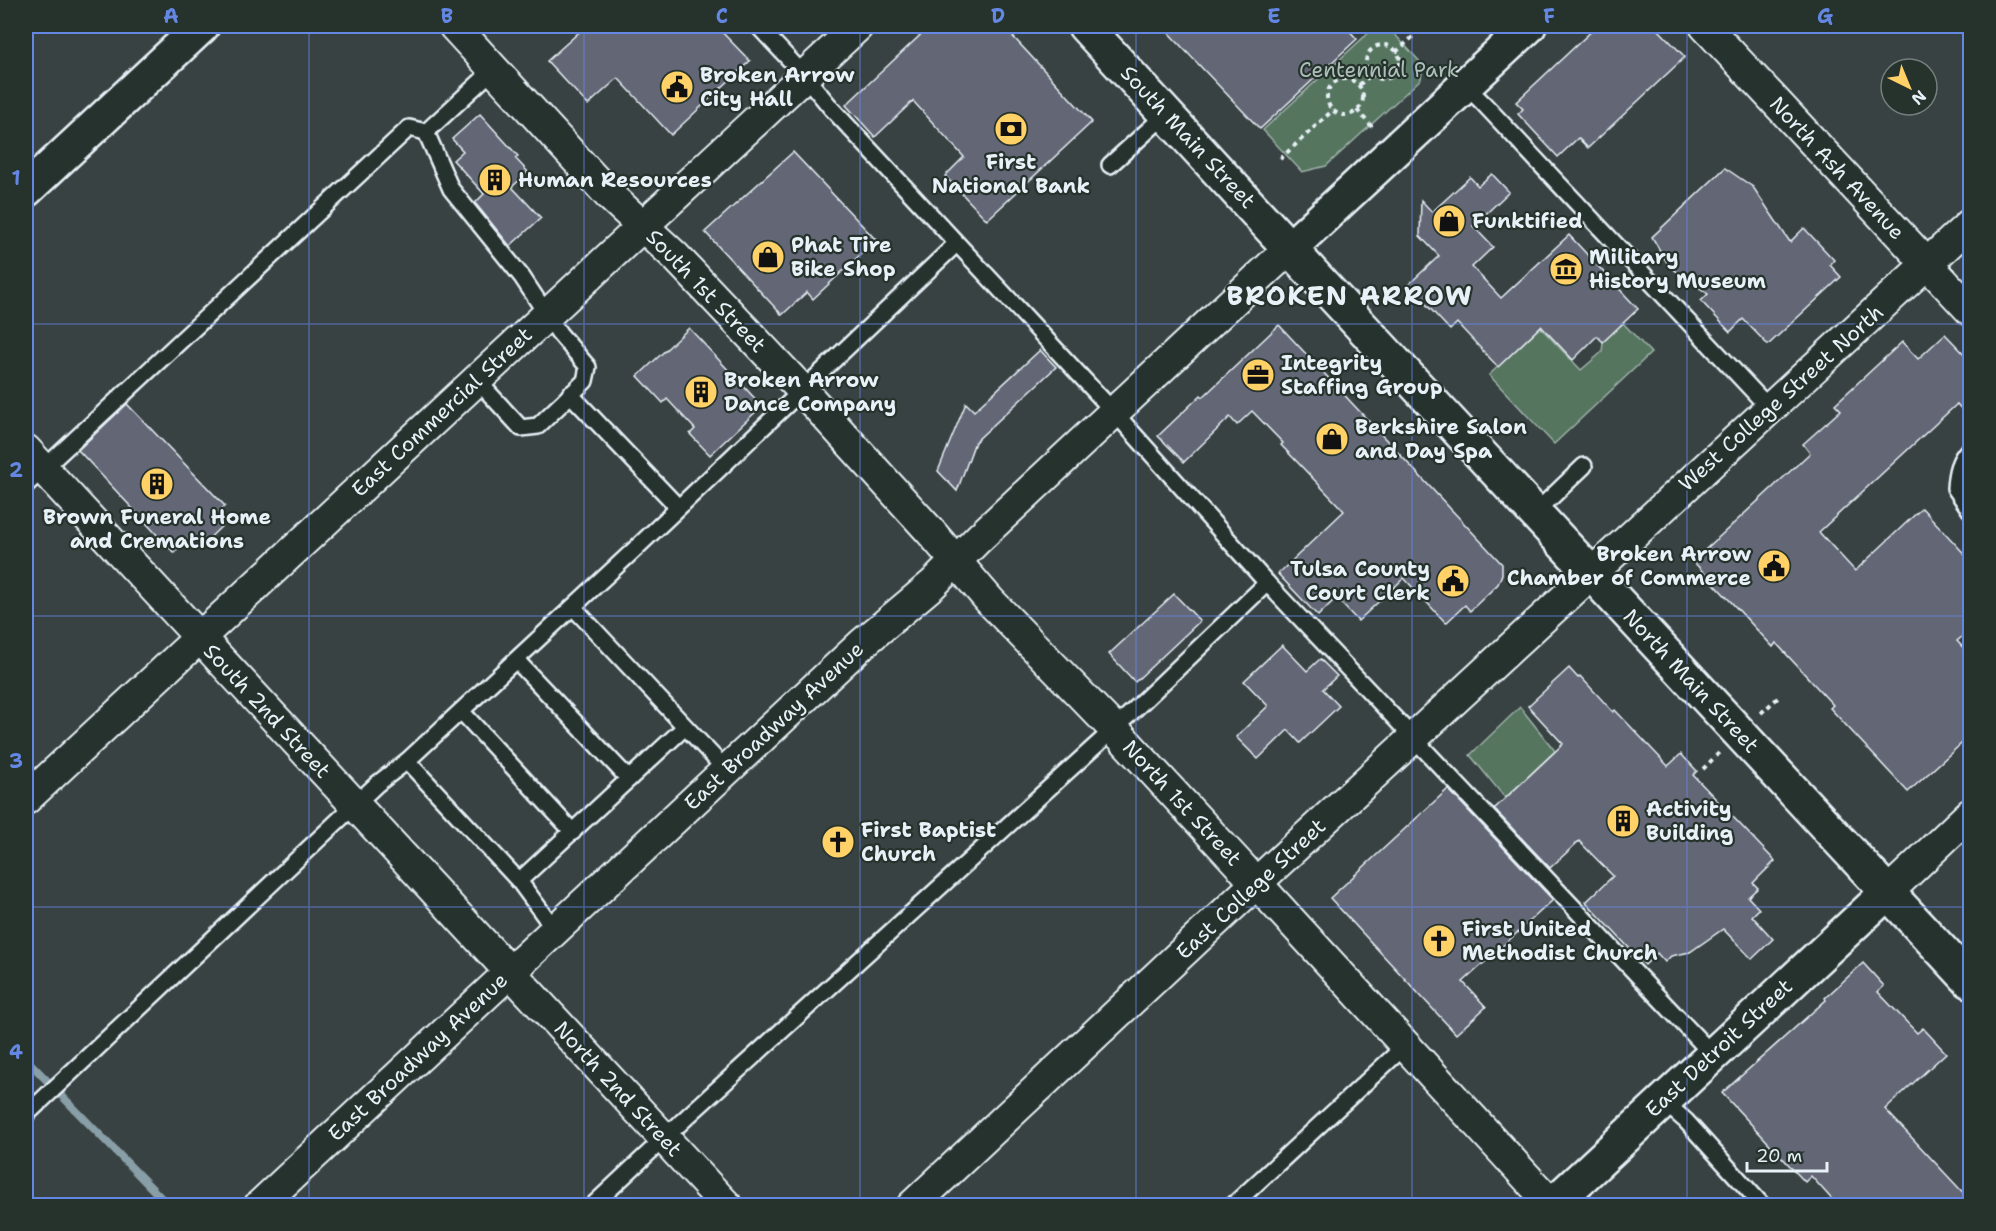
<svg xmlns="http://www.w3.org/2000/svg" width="1996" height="1231" font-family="'Shantell Sans',sans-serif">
<rect width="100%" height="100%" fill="#394242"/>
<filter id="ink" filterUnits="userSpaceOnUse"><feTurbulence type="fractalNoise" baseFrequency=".0167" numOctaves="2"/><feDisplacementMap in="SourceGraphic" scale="12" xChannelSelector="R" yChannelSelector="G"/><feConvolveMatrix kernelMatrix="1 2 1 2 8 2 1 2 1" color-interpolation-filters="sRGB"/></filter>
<g filter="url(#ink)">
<g fill="#55755e" stroke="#9eb3ab" stroke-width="1.5">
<polygon points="1376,26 1387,26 1423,65 1421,79 1326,166 1302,172 1263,130"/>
<polygon points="1623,323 1651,353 1554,444 1489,375 1540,327 1581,370 1602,352 1603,342"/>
<polygon points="1520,707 1555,751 1505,798 1470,755"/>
</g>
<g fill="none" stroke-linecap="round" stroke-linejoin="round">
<polyline stroke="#899fa7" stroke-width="8" points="26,1059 169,1206"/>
</g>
<g fill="#646674" stroke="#e8f1f8" stroke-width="1.5">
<polygon points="586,26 716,26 750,61 671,135 618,78 588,105 547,61"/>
<polygon points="930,26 1003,26 1092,122 987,220 945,176 964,157 913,101 875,137 846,105"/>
<polygon points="1162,26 1345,26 1357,39 1260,129"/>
<polygon points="1597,26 1655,26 1685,57 1588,148 1578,138 1558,157 1518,114 1523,109 1516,102"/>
<polygon points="480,114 518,156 515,158 528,172 512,187 541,218 510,246 475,203 484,194 453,160 463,151 452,139"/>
<polygon points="793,152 876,240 813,299 807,292 782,315 705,232"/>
<polygon points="1725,168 1753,187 1790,242 1804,228 1834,260 1830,265 1841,277 1768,345 1743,319 1730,332 1701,301 1708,294 1669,266 1652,237"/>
<polygon points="1492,174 1509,192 1473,226 1493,247 1472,267 1501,298 1569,235 1638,309 1603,342 1597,336 1573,360 1541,326 1498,367 1457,323 1450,330 1408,285 1439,256 1420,236 1421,200 1432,212 1470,177 1478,186"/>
<polygon points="1279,325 1502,564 1502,574 1498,584 1470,611 1465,605 1446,623 1404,578 1358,621 1336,598 1318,616 1278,574 1344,511 1281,445 1283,443 1252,411 1237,425 1230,417 1184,462 1158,436 1201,395 1203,397"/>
<polygon points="689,328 762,406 710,455 690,434 695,429 667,399 663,403 638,376"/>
<polygon points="1945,334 1971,361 1971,420 1957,404 1819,532 1855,571 1922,508 1971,561 1971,629 1957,641 1971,656 1971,735 1908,792 1830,708 1833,705 1776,643 1773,647 1693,561 1810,453 1803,444 1841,410 1835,404 1902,342 1918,359"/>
<polygon points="1040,350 1056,367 975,442 957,491 938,471 966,403 974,411"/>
<polygon points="127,404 225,506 218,512 227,521 197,550 188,540 174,553 78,450"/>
<polygon points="1174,594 1200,621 1135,682 1109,654"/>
<polygon points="1282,645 1307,671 1320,659 1337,676 1323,689 1339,706 1300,743 1288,730 1258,759 1236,737 1268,706 1244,681"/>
<polygon points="1569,668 1578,678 1580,676 1613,712 1615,710 1668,766 1681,754 1697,771 1693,775 1775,861 1753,883 1758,888 1748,897 1759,909 1752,916 1773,939 1752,959 1723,929 1690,952 1671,956 1665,962 1657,953 1645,965 1586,902 1613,876 1579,841 1550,868 1494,809 1563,744 1528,706"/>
<polygon points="1448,789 1553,900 1463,982 1486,1007 1456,1034 1330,898"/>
<polygon points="1863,963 1884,986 1878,992 1917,1033 1923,1028 1946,1053 1885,1109 1971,1201 1971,1206 1838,1206 1811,1176 1805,1182 1722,1093 1826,1000 1825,998"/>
</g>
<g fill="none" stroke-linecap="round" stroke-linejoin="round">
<g stroke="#e8f1f8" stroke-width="20">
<g id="service">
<polyline points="758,26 804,75 832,109 1114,412 1267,583 1712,1054"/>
<polyline points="1465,85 1483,103 1769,408"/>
<polyline points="426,132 451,189 522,277 559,333 588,367 585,381 538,426 521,428 476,379"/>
<polyline points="1110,165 1166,114"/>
<polyline points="570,394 678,507"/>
<path d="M1970 448C1958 460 1956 472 1955 488L1970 510"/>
<polyline points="26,485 409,128 426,132 494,69"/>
<polyline points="1535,513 1584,466"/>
<polyline points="573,607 727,771"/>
<polyline points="516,660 629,779"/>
<polyline points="461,711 573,832"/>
<polyline points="407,761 519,881 555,930"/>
<polyline points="519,881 685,727"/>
<polyline points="1663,1101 1686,1121 1763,1206"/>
<polyline points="26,1115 377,784 407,761 634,550 956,244"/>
<polyline points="592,1206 689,1115 1114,729 1267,583"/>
<polyline points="1232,1206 1406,1045"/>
</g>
</g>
<g stroke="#e8f1f8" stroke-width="34">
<g id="minor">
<polyline points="454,26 609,195 675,256 802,390 930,531 990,601 1114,729 1236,861 1553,1206"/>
<polyline points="1705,26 1970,310"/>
<polyline points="26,450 727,1206"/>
<polyline points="26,799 858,26"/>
<polyline points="1888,892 1970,814"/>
<polyline points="259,1206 863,643 933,584 979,538 1290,248"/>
<polyline points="912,1206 1280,861 1970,224"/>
</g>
</g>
<g stroke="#e8f1f8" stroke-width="38">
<g id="tertiary">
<polyline points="26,190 202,26"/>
<polyline points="1290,248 1529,26"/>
<polyline points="1551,1206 1888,892"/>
</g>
</g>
<g stroke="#e8f1f8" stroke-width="38">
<polyline id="secondary" points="1085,26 1324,286 1970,981"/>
</g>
<g stroke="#e8f1f8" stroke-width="4" stroke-dasharray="4.5 4.5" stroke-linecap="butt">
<circle cx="1383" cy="62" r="17"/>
<polyline points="1396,52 1416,34"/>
<circle cx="1345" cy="97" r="18"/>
<polyline points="1359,85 1372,74"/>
<polyline points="1357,110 1372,127"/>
<polyline points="1280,159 1333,110"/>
<polyline points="1761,713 1781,695"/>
<polyline points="1703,769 1720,752"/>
</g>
<use href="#service" stroke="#26332d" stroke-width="15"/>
<use href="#minor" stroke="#26332d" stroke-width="30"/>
<use href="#tertiary" stroke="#26332d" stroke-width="33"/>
<use href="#secondary" stroke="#26332d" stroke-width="33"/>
</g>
</g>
<path fill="none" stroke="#6487e3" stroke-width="1.5" stroke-opacity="0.55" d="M309 26V1206M584 26V1206M860 26V1206M1136 26V1206M1412 26V1206M1687 26V1206M26 324H1970M26 616H1970M26 907H1970"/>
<defs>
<g id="civic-disc" transform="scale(1.725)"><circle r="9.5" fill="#ffd166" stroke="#26332d"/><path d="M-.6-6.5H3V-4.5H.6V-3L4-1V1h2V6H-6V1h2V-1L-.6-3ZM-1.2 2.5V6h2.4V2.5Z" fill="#111"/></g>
<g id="bank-disc" transform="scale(1.725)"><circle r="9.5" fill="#ffd166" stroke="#26332d"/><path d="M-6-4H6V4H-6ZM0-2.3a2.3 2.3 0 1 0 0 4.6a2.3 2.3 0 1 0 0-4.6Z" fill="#111"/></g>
<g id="building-disc" transform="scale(1.725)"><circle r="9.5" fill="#ffd166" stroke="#26332d"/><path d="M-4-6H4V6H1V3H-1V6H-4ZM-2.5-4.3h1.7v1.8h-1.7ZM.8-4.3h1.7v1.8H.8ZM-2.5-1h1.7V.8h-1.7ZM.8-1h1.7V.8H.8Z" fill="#111"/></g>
<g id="shop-disc" transform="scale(1.725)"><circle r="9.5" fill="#ffd166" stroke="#26332d"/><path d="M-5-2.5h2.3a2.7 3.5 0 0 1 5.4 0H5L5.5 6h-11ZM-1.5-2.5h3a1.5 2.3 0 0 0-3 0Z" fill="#111"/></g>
<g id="museum-disc" transform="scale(1.725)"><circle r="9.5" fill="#ffd166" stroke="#26332d"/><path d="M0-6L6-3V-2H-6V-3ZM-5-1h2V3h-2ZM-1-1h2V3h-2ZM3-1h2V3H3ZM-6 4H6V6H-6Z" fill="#111"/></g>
<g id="office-disc" transform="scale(1.725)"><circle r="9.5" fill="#ffd166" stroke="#26332d"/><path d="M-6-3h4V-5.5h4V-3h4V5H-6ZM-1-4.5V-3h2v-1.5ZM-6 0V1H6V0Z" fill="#111"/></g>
<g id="church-disc" transform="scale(1.725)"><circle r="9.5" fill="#ffd166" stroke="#26332d"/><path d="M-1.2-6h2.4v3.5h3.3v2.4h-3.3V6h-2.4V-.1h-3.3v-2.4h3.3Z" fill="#111"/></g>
</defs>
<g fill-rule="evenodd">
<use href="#civic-disc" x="677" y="87"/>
<use href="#bank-disc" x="1011" y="129"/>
<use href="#building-disc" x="495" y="180"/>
<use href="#shop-disc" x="1449" y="221"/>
<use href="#shop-disc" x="768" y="257"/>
<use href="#museum-disc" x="1566" y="269"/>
<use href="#office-disc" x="1258" y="375"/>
<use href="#building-disc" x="701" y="392"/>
<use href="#shop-disc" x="1332" y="439"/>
<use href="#building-disc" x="157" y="484"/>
<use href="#civic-disc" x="1774" y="566"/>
<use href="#civic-disc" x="1453" y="581"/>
<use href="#building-disc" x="1623" y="821"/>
<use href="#church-disc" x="838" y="842"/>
<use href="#church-disc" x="1439" y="941"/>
</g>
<g text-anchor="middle" stroke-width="4.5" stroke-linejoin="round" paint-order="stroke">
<g font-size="21" fill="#adbfba" stroke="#26332d">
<text x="1379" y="77">Centennial Park</text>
</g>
<g font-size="21" font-weight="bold" fill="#e8f1f8" stroke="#26332d" text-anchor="start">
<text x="700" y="82">Broken Arrow<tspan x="700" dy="24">City Hall</tspan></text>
<text x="1011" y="169" text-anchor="middle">First<tspan x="1011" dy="24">National Bank</tspan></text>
<text x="518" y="187">Human Resources</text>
<text x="1472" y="228">Funktified</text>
<text x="791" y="252">Phat Tire<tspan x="791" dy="24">Bike Shop</tspan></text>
<text x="1589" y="264">Military<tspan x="1589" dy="24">History Museum</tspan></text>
<text x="1281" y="370">Integrity<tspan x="1281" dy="24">Staffing Group</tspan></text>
<text x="724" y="387">Broken Arrow<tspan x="724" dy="24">Dance Company</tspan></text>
<text x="1355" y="434">Berkshire Salon<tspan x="1355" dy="24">and Day Spa</tspan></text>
<text x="157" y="524" text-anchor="middle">Brown Funeral Home<tspan x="157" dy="24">and Cremations</tspan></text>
<text x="1751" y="561" text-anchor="end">Broken Arrow<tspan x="1751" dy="24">Chamber of Commerce</tspan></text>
<text x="1430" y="576" text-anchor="end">Tulsa County<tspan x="1430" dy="24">Court Clerk</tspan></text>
<text x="1646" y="816">Activity<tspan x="1646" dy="24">Building</tspan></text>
<text x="861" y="837">First Baptist<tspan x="861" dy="24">Church</tspan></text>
<text x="1462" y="936">First United<tspan x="1462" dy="24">Methodist Church</tspan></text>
</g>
<g font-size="21" fill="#e8f1f8" stroke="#26332d">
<text transform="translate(1188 137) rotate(47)" y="7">South Main Street</text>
<text transform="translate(1837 168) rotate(47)" y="7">North Ash Avenue</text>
<text transform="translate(706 291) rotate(46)" y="7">South 1st Street</text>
<text transform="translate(1781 398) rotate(-42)" y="7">West College Street North</text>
<text transform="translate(442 412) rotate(-43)" y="7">East Commercial Street</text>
<text transform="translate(1691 681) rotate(47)" y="7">North Main Street</text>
<text transform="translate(267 711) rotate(47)" y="7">South 2nd Street</text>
<text transform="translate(774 726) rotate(-43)" y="7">East Broadway Avenue</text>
<text transform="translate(1182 803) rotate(47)" y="7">North 1st Street</text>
<text transform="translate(1251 889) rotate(-43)" y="7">East College Street</text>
<text transform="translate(1719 1048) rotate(-43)" y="7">East Detroit Street</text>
<text transform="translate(418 1057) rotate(-43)" y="7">East Broadway Avenue</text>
<text transform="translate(618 1089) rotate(47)" y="7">North 2nd Street</text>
</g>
<g font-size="27" font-weight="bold" letter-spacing="1.5" fill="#e8f1f8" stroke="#26332d">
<text x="1350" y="305">BROKEN ARROW</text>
</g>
</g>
<rect width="1996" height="1231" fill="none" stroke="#26332d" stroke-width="66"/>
<g transform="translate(1909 87) rotate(137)"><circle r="28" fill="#26332d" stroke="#747f7e" stroke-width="1.5"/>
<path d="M0-4.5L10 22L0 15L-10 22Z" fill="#ffd166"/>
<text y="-9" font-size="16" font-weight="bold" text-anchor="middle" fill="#e8f1f8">N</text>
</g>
<path d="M1747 1162v9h80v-9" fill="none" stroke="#e8f1f8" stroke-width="3"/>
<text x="1756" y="1162" font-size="18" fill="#e8f1f8" stroke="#26332d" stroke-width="4.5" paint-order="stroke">20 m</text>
<rect x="33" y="33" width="1930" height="1165" fill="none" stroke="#6487e3" stroke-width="2"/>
<g font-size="20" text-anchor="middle" font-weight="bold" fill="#6487e3">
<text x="171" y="23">A</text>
<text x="447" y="23">B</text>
<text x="722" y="23">C</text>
<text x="998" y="23">D</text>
<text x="1274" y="23">E</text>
<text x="1549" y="23">F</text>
<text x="1825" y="23">G</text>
<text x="16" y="185">1</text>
<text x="16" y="477">2</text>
<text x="16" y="768">3</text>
<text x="16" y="1059">4</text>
</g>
</svg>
